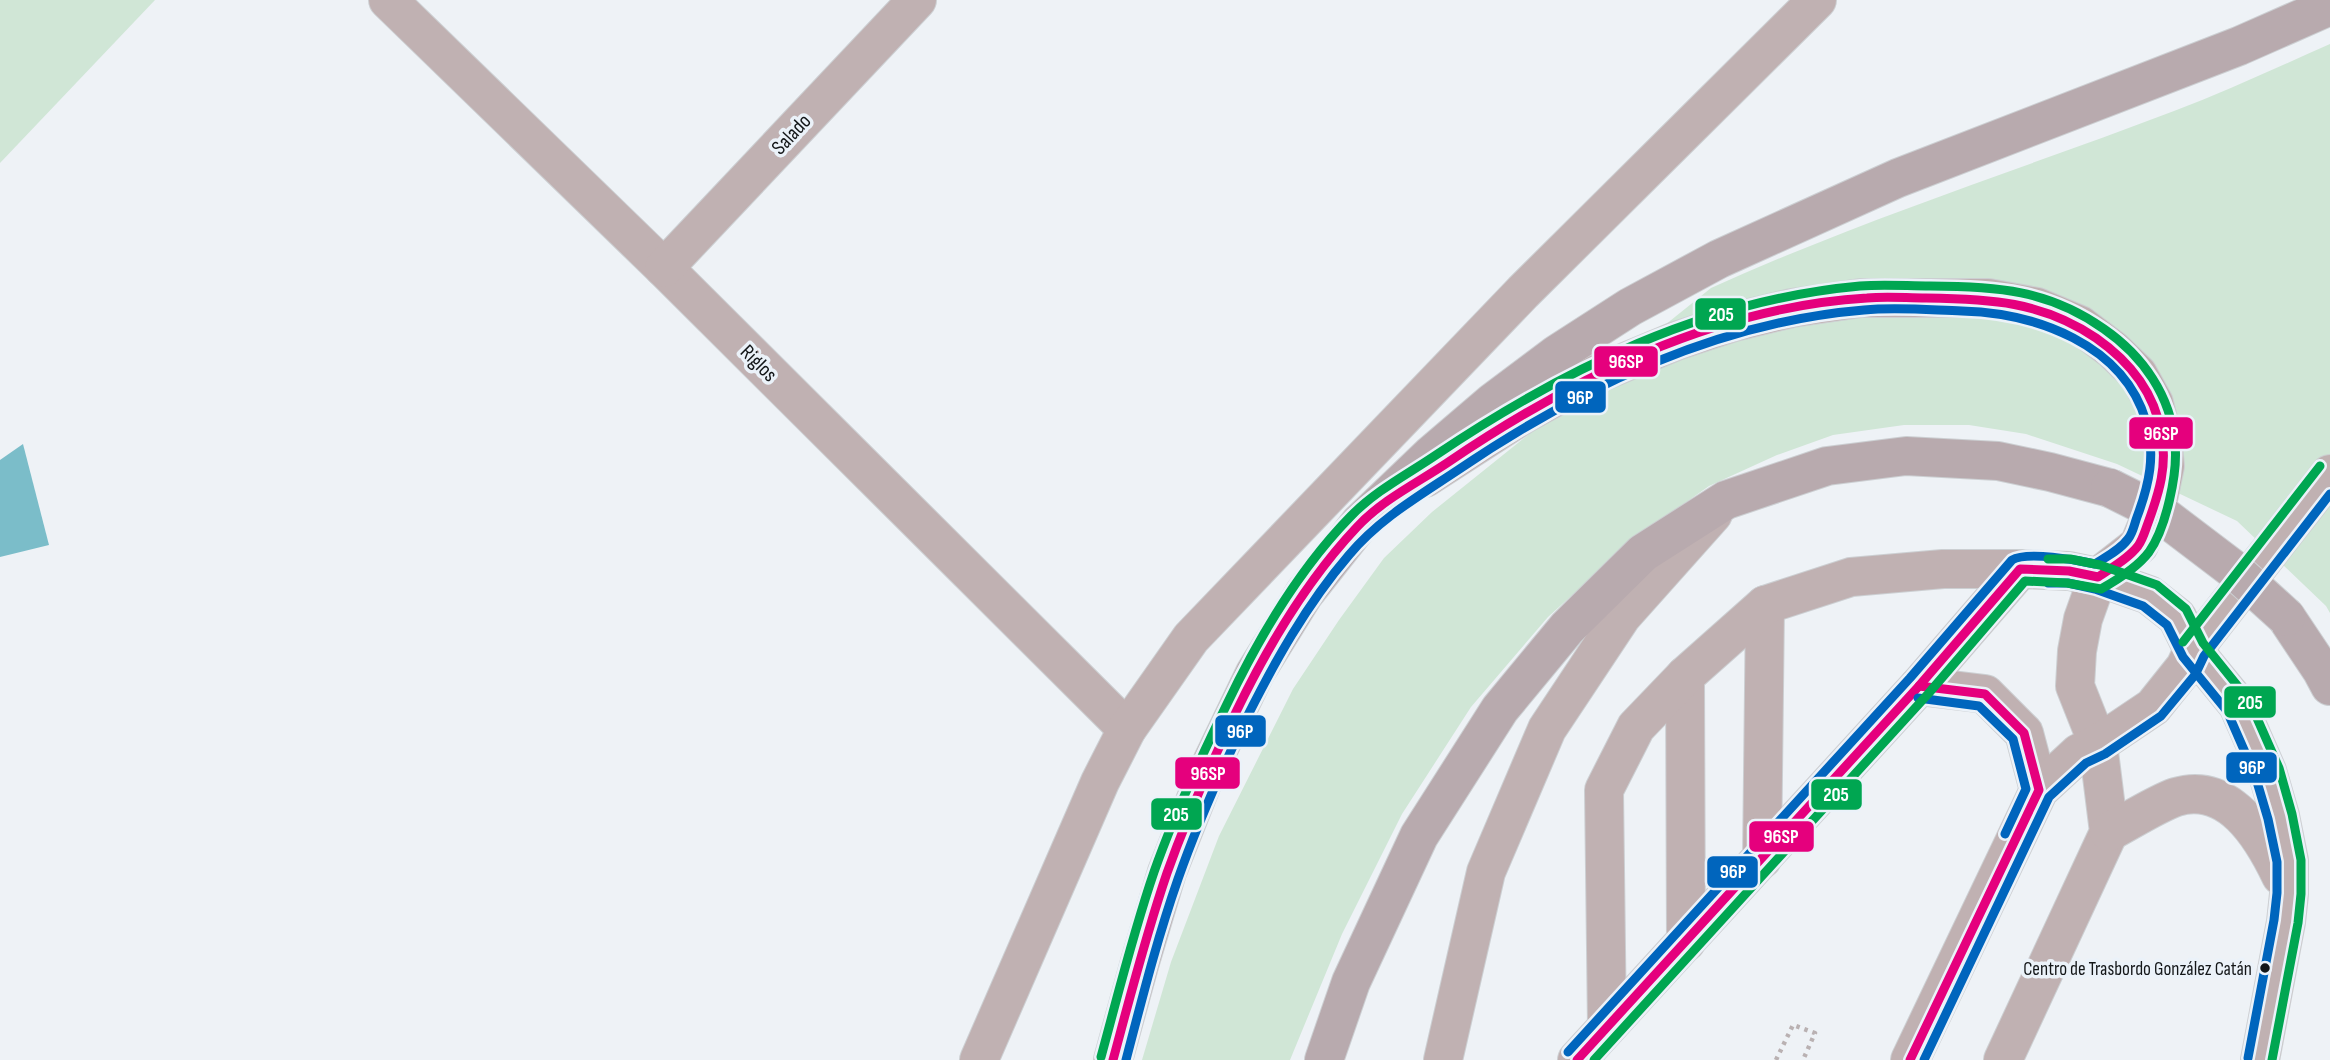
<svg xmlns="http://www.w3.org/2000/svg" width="2330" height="1060" font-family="'Sofia Sans Condensed',sans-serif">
<rect width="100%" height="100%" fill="#eef2f6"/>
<g fill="#d0e6d6">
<polygon points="0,0 155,0 0,163"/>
<path d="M2330 44V613L2326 606 2237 521 2117 464 2026 434 1969 425H1904L1833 435 1777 455 1709 486 1634 539 1548 617 1471 707 1402 814 1342 934 1290 1060H1142L1171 962 1219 836 1293 689 1339 620 1384 558 1432 512 1711 288C1861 220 2019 170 2174 111 2227 91 2278 67 2330 44Z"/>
</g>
<polygon fill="#7bbdc9" points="23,444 49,545 0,557 0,460"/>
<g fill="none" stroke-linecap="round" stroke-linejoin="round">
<g stroke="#cccfd2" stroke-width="40">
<g id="minor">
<polyline points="388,0 664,268 1127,729"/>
<polyline points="664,268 917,0"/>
<polyline points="1425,478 1524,414 1599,373 1676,341 1734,322 1792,308 1861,298 1988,298 2037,307 2080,325 2113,350 2138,374 2154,403 2162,435 2165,466 2158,499 2139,545 2098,577 2083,619 2077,651 2075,686 2098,744 2109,832 2003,1060"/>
<polyline points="1685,676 1686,942"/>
<polyline points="1919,686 1985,694 2024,733 2039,790"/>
<path d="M2109 832C2128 822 2156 804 2176 797 2229 781 2262 836 2281 876"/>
<polyline points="1762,859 1765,605"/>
<polyline points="1607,1027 1604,790 1636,727 1685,676 1765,605 1851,577 1943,569 2020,569"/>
<polyline points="979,1060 1100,782 1127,729 1191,638 1523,292 1817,0"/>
<polyline points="1443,1060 1486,872 1547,729 1622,616 1713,514"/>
<polyline points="1577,1060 1919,686 2020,569 2069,571 2098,577 2149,595 2177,617 2193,650 2238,705 2267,771 2280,816 2289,861 2289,894 2286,922 2260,1060"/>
<polyline points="1910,1060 2039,790 2079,753 2098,744 2153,707 2185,667 2193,650 2330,474"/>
</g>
</g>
<g stroke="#cccfd2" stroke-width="40">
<g id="highway">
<polyline points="2286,617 2322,671 2330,686"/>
<polyline points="1113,1060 1140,962 1167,872 1203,781 1255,673 1304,594 1360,523 1431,455 1493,402 1557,354 1630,307 1719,259 1898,178 2239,46 2330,6"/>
<polyline points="1324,1060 1351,982 1419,836 1500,709 1567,628 1643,553 1726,500 1827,466 1906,456 1998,461 2050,472 2110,488"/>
</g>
</g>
<polyline stroke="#b9b1b2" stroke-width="4.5" stroke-dasharray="3.5 5" stroke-linecap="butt" points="1776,1060 1793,1025 1815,1033 1803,1060"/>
<use href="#minor" stroke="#c0b1b2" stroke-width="38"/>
<use href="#highway" stroke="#b8aaae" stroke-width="38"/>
<g stroke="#cccfd2" stroke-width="40" stroke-linecap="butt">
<polyline id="highway-bridge" points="2110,488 2158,512 2233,569 2286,617"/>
</g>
<use href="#highway-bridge" stroke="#b8aaae" stroke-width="38"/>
<g stroke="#ebf2f9" stroke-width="14">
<g id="bus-1">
<path d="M1113 1060C1130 997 1146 934 1167 873 1187 817 1211 763 1237 710 1269 644 1307 580 1357 527 1382 500 1417 483 1447 463 1571 379 1714 307 1867 298 1887 296 1906 298 1926 298 1989 299 2042 301 2096 338 2129 361 2154 392 2161 432 2168 465 2159 493 2148 523 2145 531 2143 539 2138 546 2128 559 2111 568 2098 577L2069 571 2020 569 1919 686 1577 1060"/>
<polyline points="1910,1060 2039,790 2024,733 1985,694 1919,686"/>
</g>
</g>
<g stroke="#ebf2f9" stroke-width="14">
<g id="bus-2">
<polyline points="2048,583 2068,583 2095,589 2143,606 2167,625 2183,657 2227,711 2255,775 2268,819 2277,862 2277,893 2274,920 2248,1058"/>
<polyline points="1918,698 1979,706 2013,739 2026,789 2005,834"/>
<path d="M1126 1060C1142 999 1157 939 1178 879 1197 825 1220 773 1245 721 1274 663 1306 605 1349 555 1379 519 1419 496 1458 470 1579 388 1716 322 1864 310 1897 307 1930 310 1962 311 2036 313 2123 344 2146 421 2156 455 2149 485 2137 517 2134 525 2133 533 2128 539 2120 550 2106 557 2095 564 2077 560 2027 551 2012 560L1910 678 1568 1052"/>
<polyline points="1924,1060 2049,797 2086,763 2105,754 2161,716 2195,675 2204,656 2330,494"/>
</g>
</g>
<g stroke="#ebf2f9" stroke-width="14">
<g id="bus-3">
<polyline points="2048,559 2070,559 2100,565 2157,585 2186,609 2203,643 2249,700 2279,768 2292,814 2301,860 2301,894 2298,923 2272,1060"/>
<polyline points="2183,642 2320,466"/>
<path d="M1101 1057C1118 995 1133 933 1154 872 1174 815 1200 759 1227 704 1259 637 1298 570 1351 516 1375 491 1408 474 1436 455 1564 369 1705 300 1860 286 1884 284 1907 286 1930 286 1996 286 2049 290 2104 329 2143 356 2171 396 2175 444 2178 473 2166 528 2149 552 2137 568 2117 580 2101 589L2067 583 2025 581 1928 694 1594 1060"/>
</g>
</g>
<use href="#bus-1" stroke="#e5007d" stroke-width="9"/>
<use href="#bus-2" stroke="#0065bd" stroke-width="9"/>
<use href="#bus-3" stroke="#00a651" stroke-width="9"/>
</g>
<circle fill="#131618" stroke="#ebf2f9" stroke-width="2.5" cx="2265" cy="968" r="6"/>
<g text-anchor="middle" stroke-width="7" stroke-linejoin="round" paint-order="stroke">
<g font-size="19" fill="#131618" stroke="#ebf2f9" text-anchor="end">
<text x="2252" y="975">Centro de Trasbordo González Catán</text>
</g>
<g font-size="21" fill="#131618" stroke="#ebf2f9">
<text transform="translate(791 134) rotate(-47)" y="7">Salado</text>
<text transform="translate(759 363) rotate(45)" y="7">Riglos</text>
</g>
</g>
<g stroke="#ebf2f9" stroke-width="2.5">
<rect x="1694" y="297" width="53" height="34" rx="7" fill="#00a651"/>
<rect x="1593" y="345" width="66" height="33" rx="7" fill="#e5007d"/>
<rect x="1554" y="380" width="53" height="34" rx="7" fill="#0065bd"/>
<rect x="2128" y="416" width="66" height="34" rx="7" fill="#e5007d"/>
<rect x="2223" y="685" width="54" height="34" rx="7" fill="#00a651"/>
<rect x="1214" y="714" width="53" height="34" rx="7" fill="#0065bd"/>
<rect x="2225" y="751" width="53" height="33" rx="7" fill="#0065bd"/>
<rect x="1174" y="756" width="67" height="34" rx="7" fill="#e5007d"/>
<rect x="1810" y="778" width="53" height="33" rx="7" fill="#00a651"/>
<rect x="1150" y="797" width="53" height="34" rx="7" fill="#00a651"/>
<rect x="1748" y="820" width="67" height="33" rx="7" fill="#e5007d"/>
<rect x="1706" y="855" width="53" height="34" rx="7" fill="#0065bd"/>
</g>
<g font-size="19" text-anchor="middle" font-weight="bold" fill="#fff">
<text x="1721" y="321">205</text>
<text x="1626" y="368">96SP</text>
<text x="1580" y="404">96P</text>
<text x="2161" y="440">96SP</text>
<text x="2250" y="709">205</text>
<text x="1240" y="738">96P</text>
<text x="2252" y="774">96P</text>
<text x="1208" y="780">96SP</text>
<text x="1836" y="801">205</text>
<text x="1176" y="821">205</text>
<text x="1781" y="843">96SP</text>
<text x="1733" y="878">96P</text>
</g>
</svg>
